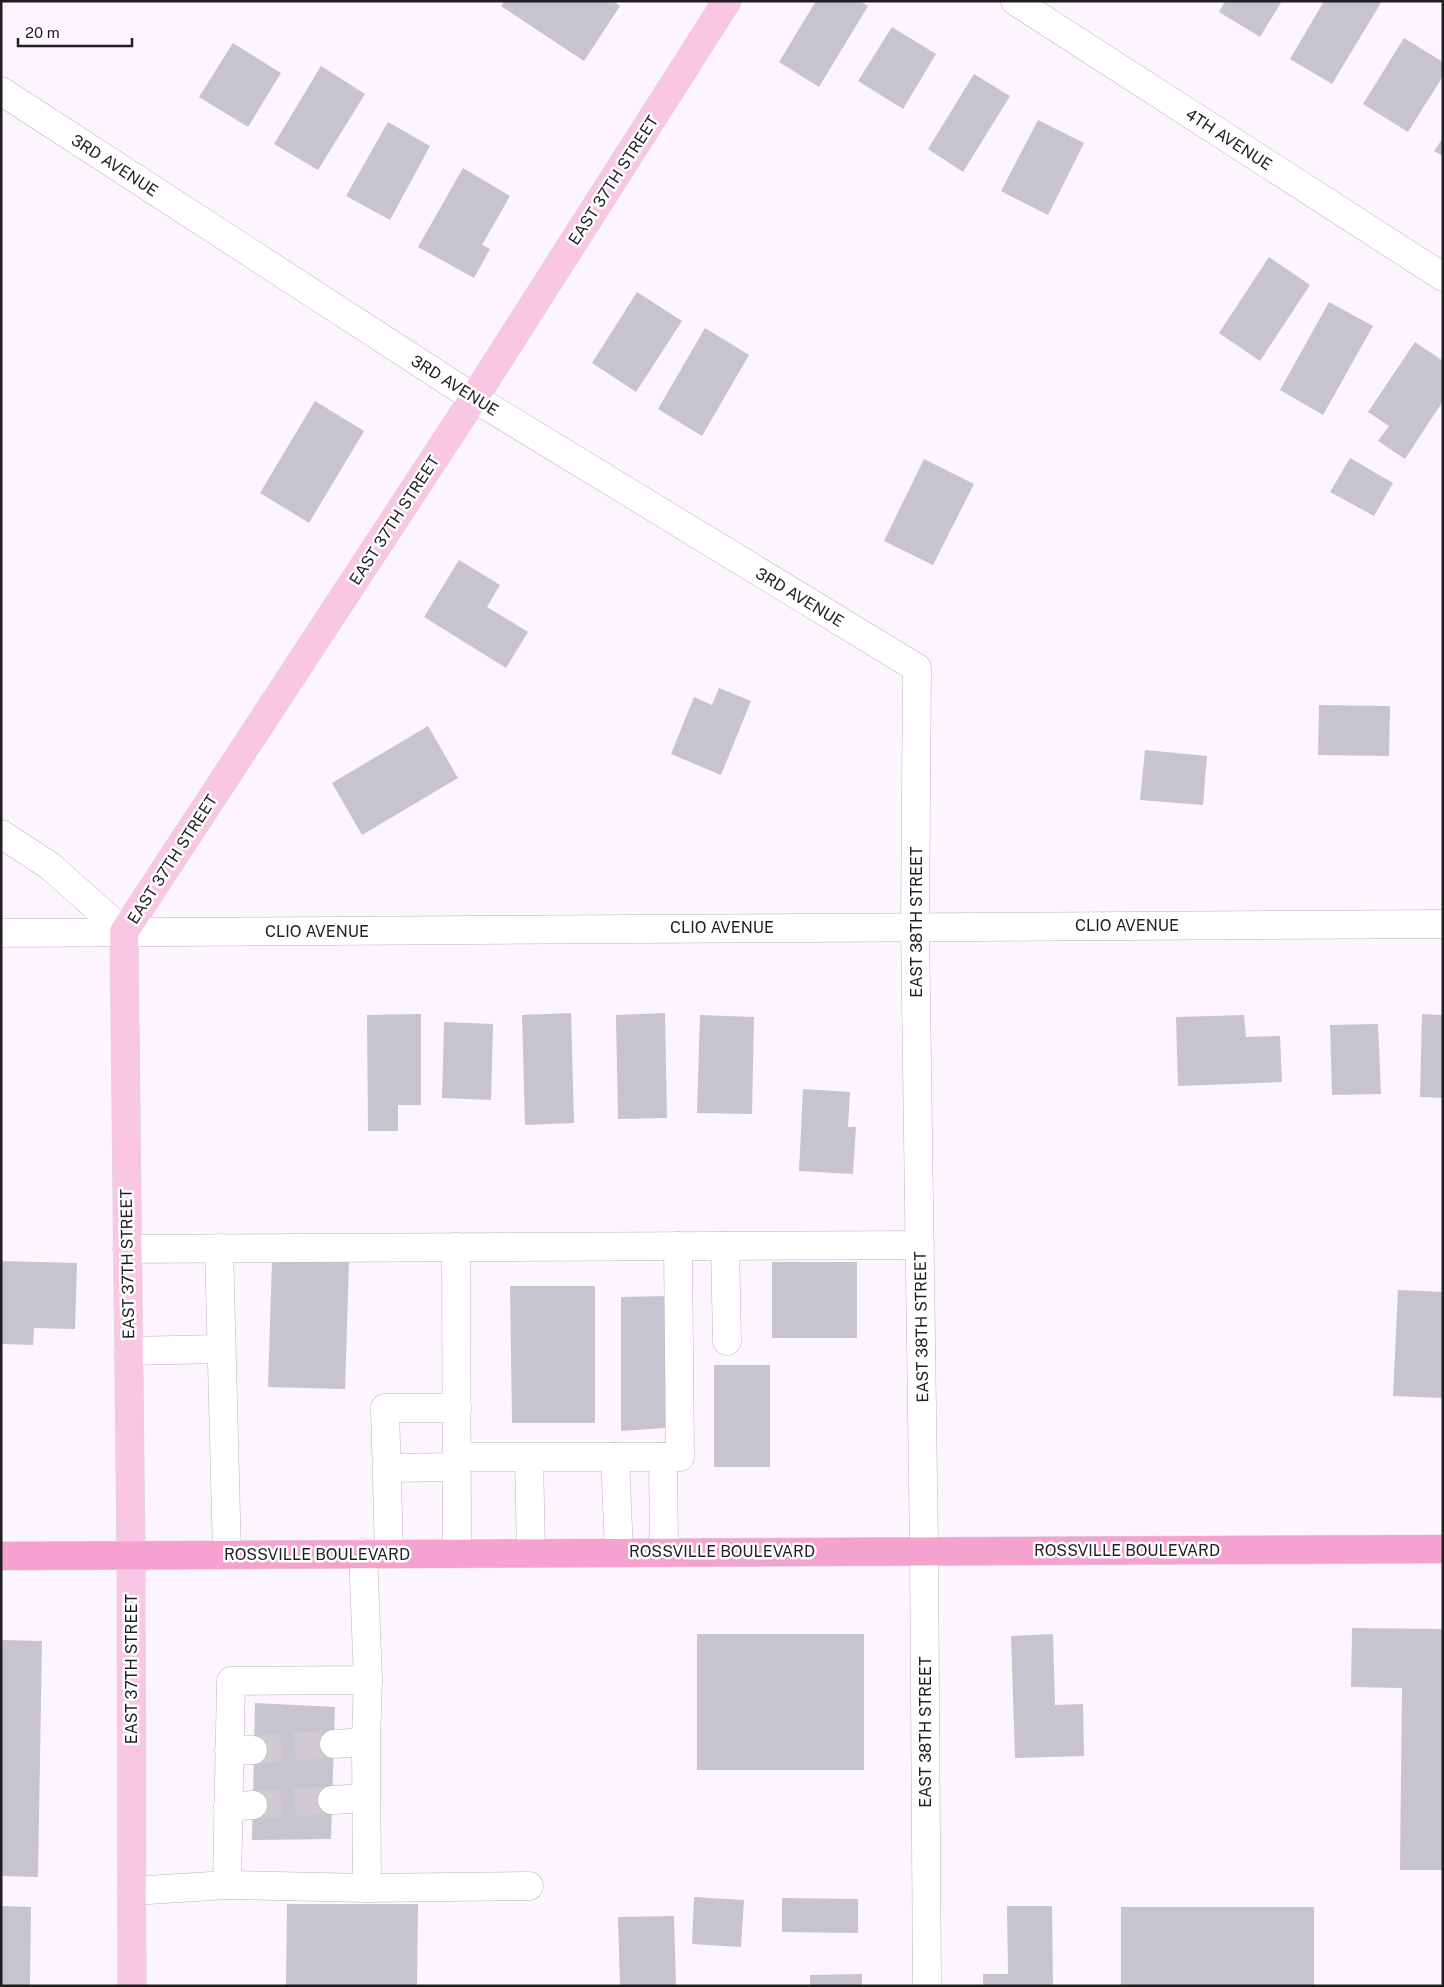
<svg xmlns="http://www.w3.org/2000/svg" width="1444" height="1987" font-family="'Public Sans',sans-serif">
<rect width="100%" height="100%" fill="#fdf5fe"/>
<g fill="#c6c4ce">
<polygon points="504,1 613,1 620,6 584,61 501,6"/>
<polygon points="816,1 860,1 868,6 819,87 779,62"/>
<polygon points="1225,1 1282,1 1260,37 1219,12"/>
<polygon points="1324,1 1382,1 1332,84 1290,59"/>
<polygon points="892,27 936,54 903,109 858,81"/>
<polygon points="1404,38 1443,62 1443,76 1408,132 1363,104"/>
<polygon points="233,43 281,73 248,127 199,97"/>
<polygon points="321,66 365,94 318,170 274,144"/>
<polygon points="974,74 1010,96 963,172 928,149"/>
<polygon points="1038,120 1084,143 1048,215 1001,191"/>
<polygon points="388,122 430,146 390,220 346,196"/>
<polygon points="1443,138 1443,156 1434,151"/>
<polygon points="463,168 510,196 482,245 490,249 474,278 418,247"/>
<polygon points="1269,257 1310,285 1260,361 1219,333"/>
<polygon points="637,292 682,321 636,392 592,363"/>
<polygon points="1329,302 1373,326 1323,415 1280,390"/>
<polygon points="705,328 749,355 702,436 658,409"/>
<polygon points="1415,342 1443,361 1443,401 1405,459 1378,441 1389,426 1368,412"/>
<polygon points="315,401 364,431 309,523 260,493"/>
<polygon points="1350,458 1393,483 1374,516 1330,492"/>
<polygon points="924,459 974,484 933,565 884,541"/>
<polygon points="459,560 500,585 487,607 528,632 506,668 424,617"/>
<polygon points="719,688 751,701 721,775 671,754 694,697 712,705"/>
<polygon points="1319,705 1390,706 1389,756 1318,755"/>
<polygon points="428,726 458,778 362,835 332,783"/>
<polygon points="1145,750 1207,756 1203,805 1140,800"/>
<polygon points="571,1013 574,1123 525,1125 522,1015"/>
<polygon points="665,1013 667,1118 618,1119 616,1015"/>
<polygon points="421,1014 421,1105 398,1105 398,1131 368,1131 367,1015"/>
<polygon points="1422,1014 1443,1015 1443,1098 1420,1097"/>
<polygon points="700,1015 754,1017 752,1114 697,1113"/>
<polygon points="1244,1015 1246,1037 1280,1036 1282,1082 1178,1086 1176,1017"/>
<polygon points="444,1022 493,1024 491,1100 442,1098"/>
<polygon points="1378,1024 1381,1094 1332,1095 1330,1025"/>
<polygon points="803,1089 850,1092 848,1127 856,1127 853,1174 799,1171"/>
<polygon points="272,1259 349,1261 345,1389 268,1387"/>
<polygon points="1,1261 77,1263 75,1329 34,1328 33,1345 1,1344"/>
<rect x="772" y="1262" width="85" height="76"/>
<polygon points="510,1286 595,1286 595,1423 512,1423"/>
<polygon points="1398,1290 1443,1292 1443,1398 1393,1396"/>
<polygon points="668,1296 665,1428 621,1431 621,1297"/>
<rect x="714" y="1365" width="56" height="102"/>
<polygon points="1352,1628 1443,1629 1443,1870 1400,1870 1402,1688 1351,1687"/>
<rect x="697" y="1634" width="167" height="136"/>
<polygon points="1053,1634 1055,1705 1083,1704 1084,1756 1015,1758 1011,1636"/>
<polygon points="1,1640 42,1641 38,1877 1,1876"/>
<polygon points="255,1703 335,1707 331,1839 252,1840"/>
<polygon points="694,1897 744,1900 741,1947 692,1944"/>
<polygon points="782,1898 858,1899 858,1933 782,1932"/>
<polygon points="287,1904 418,1904 417,1986 286,1986"/>
<polygon points="1,1906 31,1907 30,1986 1,1986"/>
<polygon points="1007,1906 1052,1906 1053,1986 983,1986 983,1974 1008,1974"/>
<rect x="1121" y="1907" width="193" height="79"/>
<polygon points="674,1916 676,1986 620,1986 618,1917"/>
<polygon points="862,1974 862,1986 810,1986 810,1975"/>
</g>
<g fill="none" stroke-linecap="round" stroke-linejoin="round">
<g stroke="#d1cad2" stroke-width="28" stroke-dasharray="28 14" stroke-linecap="butt">
<polyline points="253,1750 334,1744"/>
<polyline points="253,1805 332,1800"/>
</g>
<g stroke="#bbb5bc" stroke-width="29">
<g id="minor">
<polyline points="1015,1 1443,277"/>
<polyline points="1,91 474,398 917,668 915,926 924,1550 927,1986"/>
<polyline points="1,834 50,866 124,932"/>
<polyline points="1,933 1443,924"/>
<polyline points="725,1246 727,1341"/>
<polyline points="456,1247 457,1553"/>
<polyline points="219,1248 227,1554"/>
<polyline points="127,1249 920,1245"/>
<polyline points="128,1351 221,1349"/>
<polyline points="457,1457 680,1457 678,1246"/>
<polyline points="615,1457 619,1552"/>
<polyline points="663,1457 664,1552"/>
<polyline points="529,1458 531,1552"/>
<polyline points="387,1468 457,1467"/>
<polyline points="389,1553 385,1408 457,1408"/>
<polyline points="334,1744 366,1742"/>
<polyline points="229,1750 253,1750"/>
<polyline points="332,1800 366,1798"/>
<polyline points="228,1807 253,1805"/>
<polyline points="227,1885 231,1681 368,1680"/>
<polyline points="367,1888 529,1886"/>
<polyline points="132,1891 227,1885 367,1888 366,1742 368,1680 363,1553"/>
</g>
</g>
<g stroke="#d7d6d7" stroke-width="29">
<polyline id="major" points="132,1986 131,1555 124,932 474,398 727,1"/>
</g>
<g stroke="#d7d6d7" stroke-width="29">
<polyline id="highway" points="1,1556 1443,1549"/>
</g>
<use href="#minor" stroke="#fff" stroke-width="28"/>
<use href="#major" stroke="#f9c7e3" stroke-width="28"/>
<use href="#highway" stroke="#f5a2d0" stroke-width="28"/>
</g>
<g text-anchor="middle" stroke-width="5" stroke-linejoin="round" paint-order="stroke">
<g font-size="16" fill="#201e20" stroke="#fff">
<text transform="translate(1229 139) rotate(33)" y="6">4TH AVENUE</text>
<text transform="translate(115 165) rotate(33)" y="6">3RD AVENUE</text>
<text transform="translate(613 180) rotate(-57)" y="6">EAST 37TH STREET</text>
<text transform="translate(455 385) rotate(32)" y="6">3RD AVENUE</text>
<text transform="translate(394 520) rotate(-57)" y="6">EAST 37TH STREET</text>
<text transform="translate(800 597) rotate(31)" y="6">3RD AVENUE</text>
<text transform="translate(172 859) rotate(-57)" y="6">EAST 37TH STREET</text>
<text transform="translate(916 922) rotate(-90)" y="6">EAST 38TH STREET</text>
<text x="1127" y="931">CLIO AVENUE</text>
<text x="722" y="933">CLIO AVENUE</text>
<text x="317" y="937">CLIO AVENUE</text>
<text transform="translate(127 1264) rotate(-91)" y="6">EAST 37TH STREET</text>
<text transform="translate(921 1327) rotate(-91)" y="6">EAST 38TH STREET</text>
<text x="1127" y="1556">ROSSVILLE BOULEVARD</text>
<text x="722" y="1557">ROSSVILLE BOULEVARD</text>
<text x="317" y="1560">ROSSVILLE BOULEVARD</text>
<text transform="translate(131 1669) rotate(-90)" y="6">EAST 37TH STREET</text>
<text transform="translate(925 1732) rotate(-90)" y="6">EAST 38TH STREET</text>
</g>
</g>
<rect width="1444" height="1987" fill="none" stroke="#201e20" stroke-width="5"/>
<path d="M18 38v8h114v-8" fill="none" stroke="#201e20" stroke-width="2.5"/>
<text x="25" y="38" font-size="15" fill="#201e20" stroke="#ffffff" stroke-width="4" paint-order="stroke">20 m</text>
</svg>
